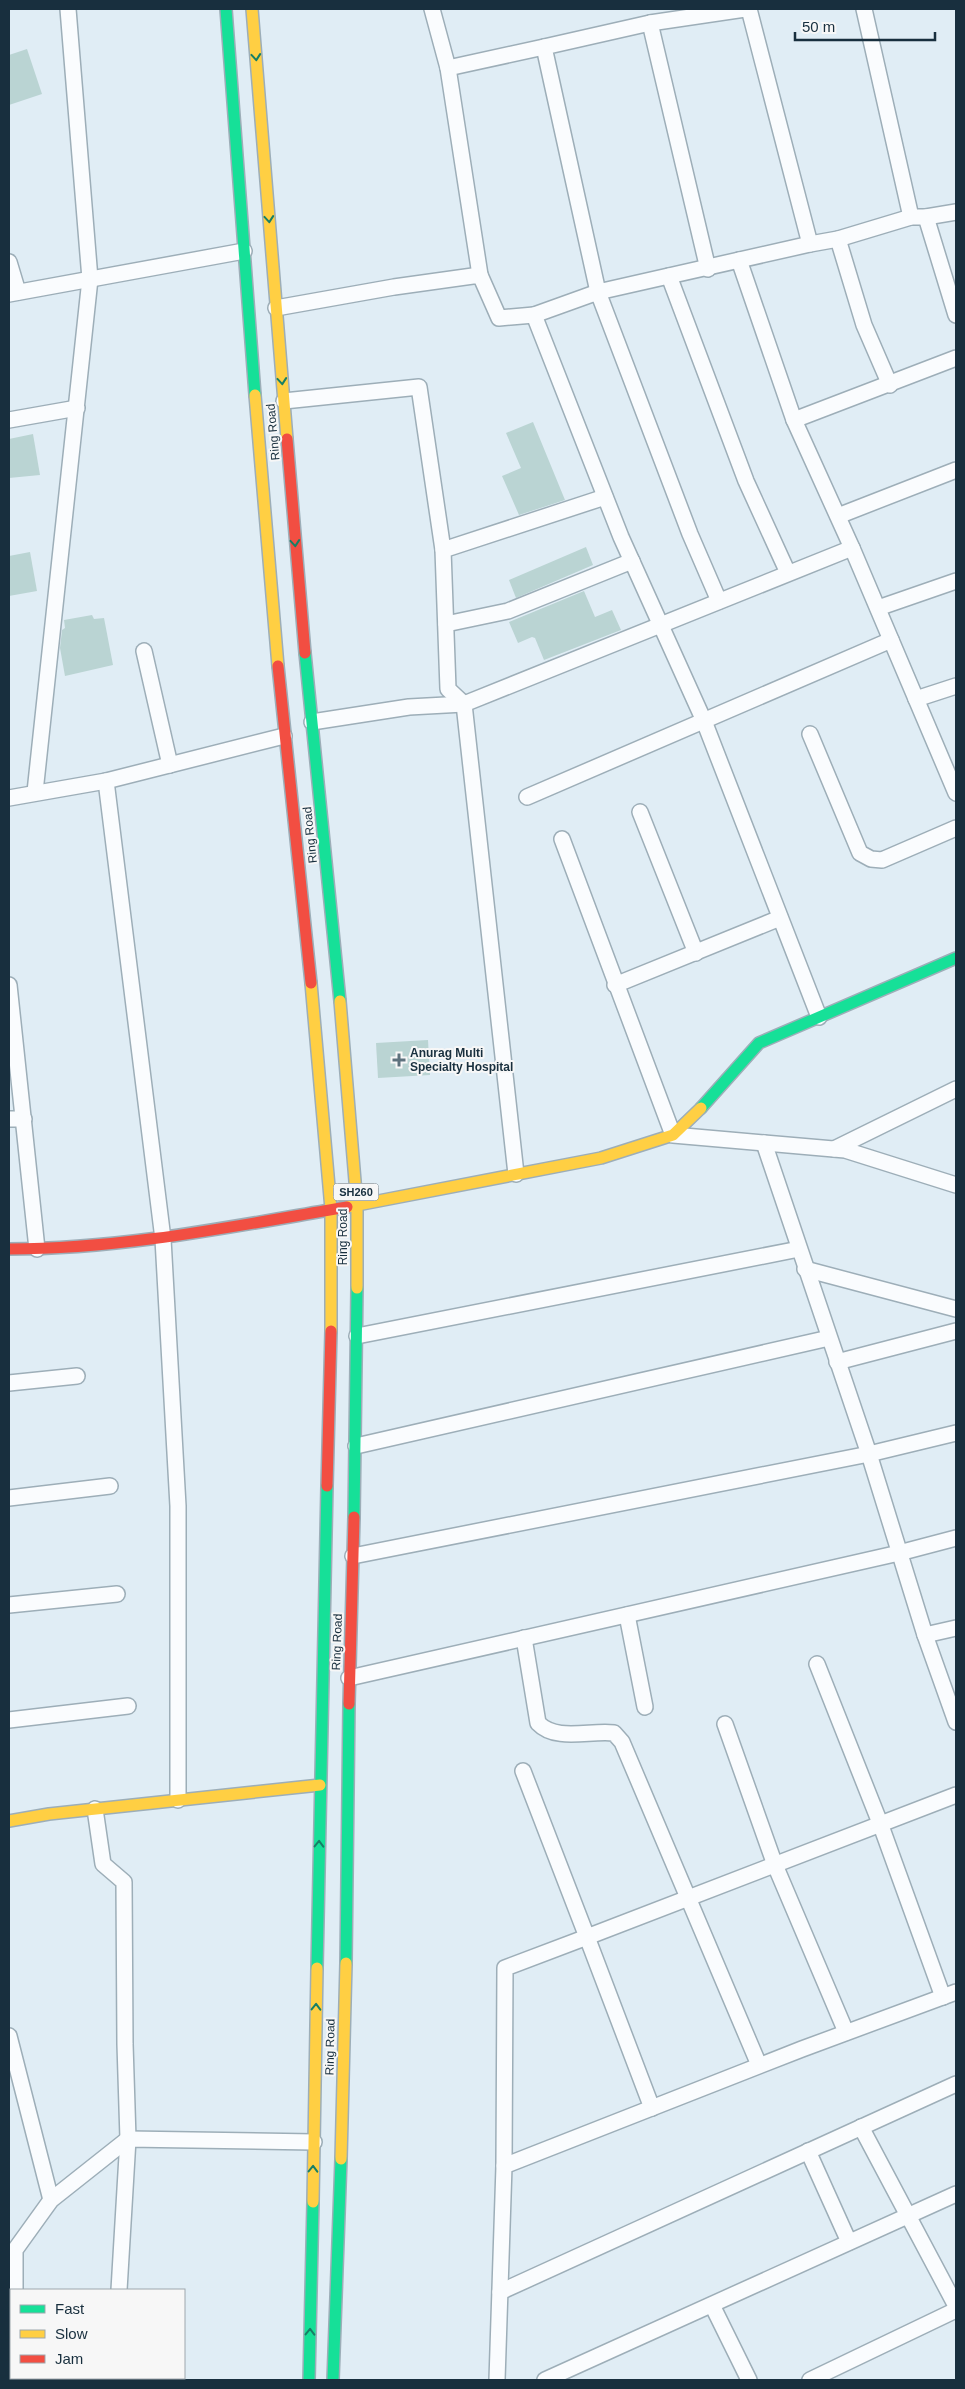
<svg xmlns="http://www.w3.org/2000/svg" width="965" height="2389" font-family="Helvetica,sans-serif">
<rect width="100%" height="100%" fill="#e0edf5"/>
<g fill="#bad4d3">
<polygon points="27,49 42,94 9,105 9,55"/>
<polygon points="533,422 565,500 519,515 502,476 521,468 506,433"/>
<polygon points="33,434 40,475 9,478 9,439"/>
<polygon points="586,547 593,565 516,598 509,580"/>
<polygon points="30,552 37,591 9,596 9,556"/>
<polygon points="584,591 595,617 612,610 621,630 544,660 535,638 532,637 518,643 509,622"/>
<polygon points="92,615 94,619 104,618 113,665 65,676 60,648 62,630 65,628 64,620"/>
<polygon points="428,1040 430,1075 378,1078 376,1043"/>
</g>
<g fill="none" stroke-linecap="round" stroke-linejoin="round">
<g stroke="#9daeb8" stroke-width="18">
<g id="street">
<polyline points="432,9 448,68"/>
<polyline points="745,9 650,23 544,47 598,292 810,244 749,9"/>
<polyline points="864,9 911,217"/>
<polyline points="650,23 708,269"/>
<polyline points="926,217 956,315"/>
<polyline points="838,239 864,325 890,385"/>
<polyline points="810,244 838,239 911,217 926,217 956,212"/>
<polyline points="739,260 794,420 852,548"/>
<polyline points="9,262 18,292"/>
<polyline points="480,275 448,68 544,47"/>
<polyline points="669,276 746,481 788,573"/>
<polyline points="9,294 244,251"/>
<polyline points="276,308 394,287 480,275 499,318 534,315"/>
<polyline points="284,401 419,387 443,550"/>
<polyline points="9,420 77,408"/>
<polyline points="794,420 956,358"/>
<polyline points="838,516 956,470"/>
<polyline points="719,601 690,534 598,292 534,315 621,537 704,721 819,1017"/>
<polyline points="878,608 956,581"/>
<polyline points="446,624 508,611 632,561"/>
<polyline points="144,651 170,765"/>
<polyline points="916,699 956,686"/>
<polyline points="464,704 448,689 443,550 605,497"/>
<polyline points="312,722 409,707 464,704"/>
<polyline points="810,734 860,853 871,859 882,860 956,828"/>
<polyline points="106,781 163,1239 178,1506 178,1800"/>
<polyline points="35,792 90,279 68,9"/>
<polyline points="527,797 891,640"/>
<polyline points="9,798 106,781 284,736"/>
<polyline points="640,812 696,953"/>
<polyline points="562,839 673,1135 845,1150 956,1185"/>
<polyline points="9,985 37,1249"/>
<polyline points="615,985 780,918"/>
<polyline points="9,1119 24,1119"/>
<polyline points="764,1143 869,1454 925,1635 956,1722"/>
<polyline points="834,1149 956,1089"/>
<polyline points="516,1174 464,704 852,548 956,793"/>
<polyline points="805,1269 956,1309"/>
<polyline points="357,1336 799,1249"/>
<polyline points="837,1362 956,1331"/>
<polyline points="9,1383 77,1376"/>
<polyline points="356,1446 829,1338"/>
<polyline points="9,1498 110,1486"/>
<polyline points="353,1556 869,1454 956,1433"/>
<polyline points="9,1605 117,1594"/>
<polyline points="627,1615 645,1707"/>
<polyline points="925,1635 956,1628"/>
<path d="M524 1638 538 1723C556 1742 590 1730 614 1733L622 1742 759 2065"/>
<polyline points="817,1664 880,1823 943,1997"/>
<polyline points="349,1678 899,1553 956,1538"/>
<polyline points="9,1720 128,1706"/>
<polyline points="725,1724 775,1865 846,2032"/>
<polyline points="523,1771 587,1937 956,1795"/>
<polyline points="95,1809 103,1864 124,1882 125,2044 128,2139 119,2290"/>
<polyline points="9,2036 51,2200"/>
<polyline points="861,2127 956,2306"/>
<polyline points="808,2151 849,2242"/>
<polyline points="504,2166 505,1968 587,1937 652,2108"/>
<polyline points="15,2290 15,2250 51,2200 128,2139 314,2142"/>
<polyline points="500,2292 956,2084"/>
<polyline points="712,2305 749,2380"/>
<polyline points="16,2378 16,2380"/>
<polyline points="113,2380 113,2378"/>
<polyline points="497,2380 504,2166 802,2049 956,1992"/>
<polyline points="545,2380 956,2194"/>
<polyline points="810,2380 956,2310"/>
</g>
</g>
<g stroke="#9daeb8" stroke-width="14">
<g id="fast">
<polyline points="226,9 255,395"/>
<polyline points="305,653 340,1001"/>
<polyline points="701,1108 759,1043 956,958"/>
<polyline points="354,1517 357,1288"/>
<polyline points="346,1963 349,1704"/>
<polyline points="317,1968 327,1486"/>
<polyline points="309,2380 313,2202"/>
<polyline points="333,2380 341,2159"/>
</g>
</g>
<g stroke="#9daeb8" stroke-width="14">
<g id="slow">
<polyline points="252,9 287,439"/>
<polyline points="255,395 278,666"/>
<polyline points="311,983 331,1209 331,1331"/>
<polyline points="340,1001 357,1205 357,1288"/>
<polyline points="347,1207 601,1158 673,1135 701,1108"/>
<polyline points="9,1821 49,1814 320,1785"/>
<polyline points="341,2159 346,1963"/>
<polyline points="313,2202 317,1968"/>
</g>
</g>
<g stroke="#9daeb8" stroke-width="14">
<g id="jam">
<polyline points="287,439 305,653"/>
<polyline points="278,666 311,983"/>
<path d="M9 1249C123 1249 235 1226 347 1207"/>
<polyline points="327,1486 331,1331"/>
<polyline points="349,1704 354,1517"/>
</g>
</g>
<use href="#street" stroke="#fafcfe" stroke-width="15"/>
<use href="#fast" stroke="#16e098" stroke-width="11"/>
<use href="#slow" stroke="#ffcf43" stroke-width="11"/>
<use href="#jam" stroke="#f24e42" stroke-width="11"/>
</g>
<defs><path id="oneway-chevron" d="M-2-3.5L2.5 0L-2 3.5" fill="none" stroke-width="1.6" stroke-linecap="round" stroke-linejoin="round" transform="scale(1.25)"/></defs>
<g stroke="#177f66">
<use href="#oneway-chevron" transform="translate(256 57) rotate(85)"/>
<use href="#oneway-chevron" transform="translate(269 219) rotate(85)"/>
<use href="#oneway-chevron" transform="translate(282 381) rotate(85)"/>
<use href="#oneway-chevron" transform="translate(295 543) rotate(85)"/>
<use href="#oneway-chevron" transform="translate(319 1844) rotate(-89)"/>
<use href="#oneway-chevron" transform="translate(316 2007) rotate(-89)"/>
<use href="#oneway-chevron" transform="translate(313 2169) rotate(-89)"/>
<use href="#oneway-chevron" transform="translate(310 2332) rotate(-89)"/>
</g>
<path fill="#5e727e" stroke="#f7f7f7" stroke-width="2" d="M396.5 1052.5h5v5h5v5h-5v5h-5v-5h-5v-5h5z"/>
<g text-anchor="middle" stroke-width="4" stroke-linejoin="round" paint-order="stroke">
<rect fill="#f7f7f7" stroke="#5b6b76" stroke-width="1" x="333.5" y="1183.5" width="45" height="17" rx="4"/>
<g font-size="11" font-weight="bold" fill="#182f3e">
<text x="356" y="1196">SH260</text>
</g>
<g font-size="12" fill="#182f3e" stroke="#f7f7f7">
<text transform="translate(273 432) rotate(-95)" y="4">Ring Road</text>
<text transform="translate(310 835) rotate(-96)" y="4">Ring Road</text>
<text transform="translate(343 1237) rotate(-90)" y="4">Ring Road</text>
<text transform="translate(337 1642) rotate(-88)" y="4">Ring Road</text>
<text transform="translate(330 2047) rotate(-89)" y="4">Ring Road</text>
</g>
<g font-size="12" font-weight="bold" fill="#182f3e" stroke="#f7f7f7" text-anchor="start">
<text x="410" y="1057">Anurag Multi<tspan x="410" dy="14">Specialty Hospital</tspan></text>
</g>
</g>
<rect width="965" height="2389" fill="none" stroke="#182f3e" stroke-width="20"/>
<rect x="10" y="2289" width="175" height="90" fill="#f7f7f7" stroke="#9ea7ad"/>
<rect x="20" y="2305" width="25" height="8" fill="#16e098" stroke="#9ea7ad"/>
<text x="55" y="2314" font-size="15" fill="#182f3e">Fast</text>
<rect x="20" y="2330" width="25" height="8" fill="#ffcf43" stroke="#9ea7ad"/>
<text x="55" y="2339" font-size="15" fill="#182f3e">Slow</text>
<rect x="20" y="2355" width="25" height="8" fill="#f24e42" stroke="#9ea7ad"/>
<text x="55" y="2364" font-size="15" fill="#182f3e">Jam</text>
<path d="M795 32v8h140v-8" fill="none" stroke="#182f3e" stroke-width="2.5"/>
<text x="802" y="32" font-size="15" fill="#182f3e" stroke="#f7f7f7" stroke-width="4" paint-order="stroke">50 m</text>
</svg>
